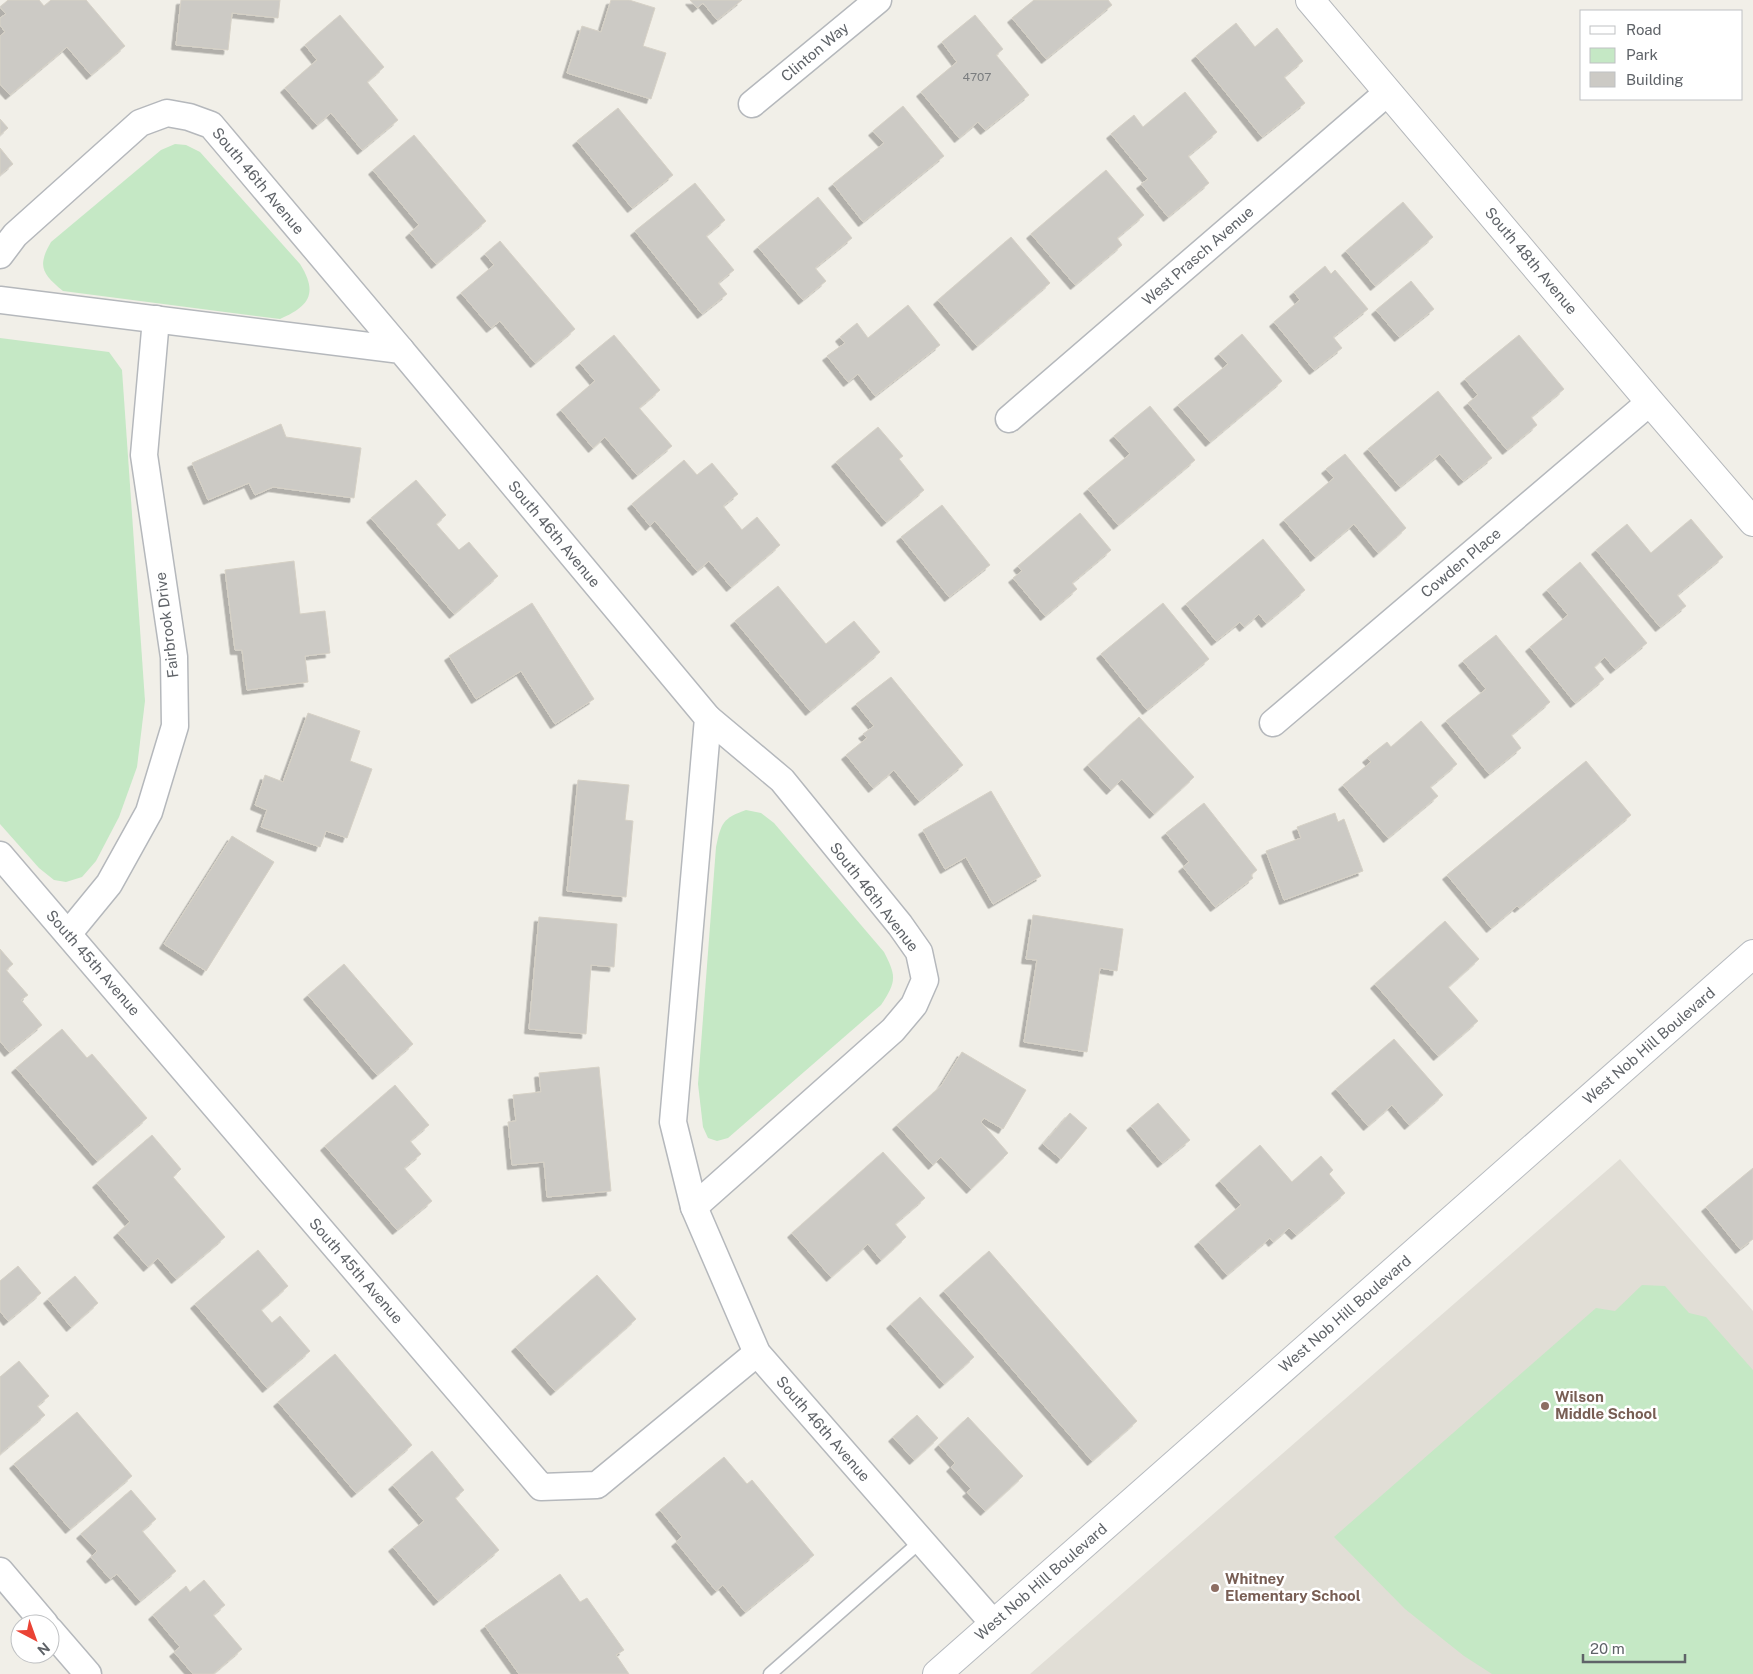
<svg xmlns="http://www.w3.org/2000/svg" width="1753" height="1674" font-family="'Public Sans',sans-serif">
<defs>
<filter id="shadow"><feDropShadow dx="-4.5" dy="4.5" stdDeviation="0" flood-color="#0004"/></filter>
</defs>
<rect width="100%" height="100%" fill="#f1efe8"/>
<polygon fill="#e1ded6" points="1620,1159 1753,1311 1753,1674 1030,1674"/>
<g fill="#c5e8c5">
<path d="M175 144 186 145 200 152 300 264C318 293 310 306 280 319L63 291C42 274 37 266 51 242L161 150Z"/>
<polygon points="0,338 109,352 122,370 145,701 137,767 119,817 96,861 82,877 66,882 54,880 39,868 0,824"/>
<path d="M746 810 761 813 774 823 884 952C897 977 896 982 881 1005L728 1138 717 1141 708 1138 703 1127 698 1084 716 847C721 823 723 818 746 810Z"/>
<polygon points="1642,1285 1665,1286 1689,1313 1706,1317 1753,1370 1753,1674 1492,1674 1464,1656 1405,1609 1334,1537 1596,1308 1615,1311"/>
</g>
<g fill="#cccac5" stroke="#d6d1c6" filter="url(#shadow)">
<polygon points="8,0 39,0 44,6 51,0 86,0 125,46 91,75 67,47 10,95 0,84 0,36 5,32 0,25 0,18 6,14 0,7"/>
<polygon points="181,0 280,0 278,18 232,13 228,50 176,45"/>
<polygon points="611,0 629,0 655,8 643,46 666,53 651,99 567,73 582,26 601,32"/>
<polygon points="690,0 742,0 717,20 703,3 697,8"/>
<polygon points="1034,0 1108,0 1112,5 1046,59 1012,18"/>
<polygon points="340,15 384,67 367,82 398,120 362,150 331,113 317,125 285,88 317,60 305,45"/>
<polygon points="975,15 1003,49 996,55 1029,95 985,130 978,122 959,138 921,92 957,62 942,42"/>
<polygon points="1236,23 1255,47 1277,28 1303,61 1284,77 1305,103 1262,137 1196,56"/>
<polygon points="1185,92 1217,132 1188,156 1209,183 1168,217 1141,184 1148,179 1111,134 1134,115 1143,127"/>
<polygon points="903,106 944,156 863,222 833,184 884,143 873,131"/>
<polygon points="618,108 673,175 632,208 577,141"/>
<polygon points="0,119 8,128 0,135"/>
<polygon points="414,135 486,221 436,264 410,233 419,225 373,170"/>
<polygon points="0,148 13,164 0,175"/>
<polygon points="1106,170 1144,215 1117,238 1122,245 1075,285 1031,234"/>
<polygon points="695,183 725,220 706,236 734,270 718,283 727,294 702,314 635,231"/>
<polygon points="818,197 852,238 815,268 826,281 803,300 758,247"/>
<polygon points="1403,202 1433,237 1375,286 1346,251"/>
<polygon points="1011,237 1050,283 977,346 938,300"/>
<polygon points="500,241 575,329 535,363 500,321 491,328 461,293 494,265 485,254"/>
<polygon points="1325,266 1331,274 1335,270 1368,309 1333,337 1342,348 1314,370 1274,322 1300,300 1294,292"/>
<polygon points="1411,281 1434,309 1399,337 1376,310"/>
<polygon points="908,305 940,345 875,396 858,374 848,382 827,356 845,343 840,337 857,323 868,338"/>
<polygon points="1242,334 1282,381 1210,442 1178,405 1228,364 1219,354"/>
<polygon points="614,335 660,390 639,408 672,446 637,475 605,437 593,448 561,410 595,381 580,363"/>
<polygon points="1519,335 1564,389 1531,417 1537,425 1507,450 1468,403 1478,395 1465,379"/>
<polygon points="1438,391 1492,458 1463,481 1440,454 1400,487 1368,449"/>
<polygon points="1150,406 1195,460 1118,525 1088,489 1130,454 1114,436"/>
<polygon points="281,424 286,437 361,448 354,498 273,487 255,495 249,483 208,500 192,463"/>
<polygon points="878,427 903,456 899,459 924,490 886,522 836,462"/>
<polygon points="1345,454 1406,528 1378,553 1354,524 1315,557 1284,520 1334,478 1326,469"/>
<polygon points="684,460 697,475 712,463 738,494 723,506 742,530 757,517 780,545 731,587 709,561 697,571 655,521 650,526 632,504"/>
<polygon points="416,480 446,515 436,524 459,550 469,542 498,576 454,614 371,518"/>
<polygon points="942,505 990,565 949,597 901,537"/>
<polygon points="1080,513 1111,550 1072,583 1077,589 1045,616 1013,578 1022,571 1018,566"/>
<polygon points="1691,519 1723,557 1677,595 1686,606 1660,627 1596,550 1627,524 1651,553"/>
<polygon points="1263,539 1305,590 1266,623 1259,614 1244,627 1240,622 1216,641 1186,604"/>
<polygon points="294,561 300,614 325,611 330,653 305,656 308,682 247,690 242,650 235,650 225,570"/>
<polygon points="1580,562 1647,643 1615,669 1605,657 1594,667 1604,679 1575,703 1530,647 1568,615 1547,590"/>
<polygon points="778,586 826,644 854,621 880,652 810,711 735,621"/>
<polygon points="532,603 594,699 555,724 521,671 476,699 449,656"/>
<polygon points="1163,603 1209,659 1147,710 1101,654"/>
<polygon points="1496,635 1550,702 1511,735 1521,748 1489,774 1446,721 1486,689 1463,661"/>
<polygon points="891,677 963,765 919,801 894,770 873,788 846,755 867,738 863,734 874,726 856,704"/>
<polygon points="308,713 360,731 350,761 372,769 347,838 326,831 320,847 261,827 267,810 255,805 265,775 283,782"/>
<polygon points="1139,717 1194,777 1154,814 1122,779 1111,790 1088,765"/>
<polygon points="1421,721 1457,764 1430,787 1438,796 1388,838 1343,785 1371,762 1367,758 1387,742 1391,747"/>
<polygon points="1586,761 1631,815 1519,908 1517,906 1491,928 1447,875"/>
<polygon points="578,780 629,785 625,820 633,821 626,897 567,891"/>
<polygon points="991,791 1041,876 993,904 966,857 945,869 923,830"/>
<polygon points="1204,803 1257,870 1251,875 1253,878 1215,907 1183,867 1189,862 1166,833"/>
<polygon points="1335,813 1338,822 1344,819 1363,871 1284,900 1266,851 1301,838 1297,827"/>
<polygon points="232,836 274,862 206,971 164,944"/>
<polygon points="1033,915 1123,929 1117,971 1100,968 1087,1052 1024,1042 1037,960 1026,959"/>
<polygon points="539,917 617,924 614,967 591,965 586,1034 529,1029"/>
<polygon points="1445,921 1479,959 1448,987 1478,1021 1438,1056 1375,984"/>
<polygon points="0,949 13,964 6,970 28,995 21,1000 42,1025 9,1052 0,1041"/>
<polygon points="344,964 413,1044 377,1075 308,995"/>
<polygon points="62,1029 87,1058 92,1054 147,1118 97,1161 16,1068"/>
<polygon points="1394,1039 1443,1095 1409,1125 1392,1105 1368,1126 1336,1089"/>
<polygon points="962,1052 1026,1090 1003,1129 984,1118 981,1122 1008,1153 971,1189 941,1157 933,1165 897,1125 941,1086"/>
<polygon points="599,1067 611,1191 547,1197 544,1162 512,1165 508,1122 516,1121 513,1095 541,1092 539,1073"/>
<polygon points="395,1085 429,1125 410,1141 421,1154 404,1168 432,1201 397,1230 325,1146"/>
<polygon points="1158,1103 1190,1140 1162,1163 1131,1126"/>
<polygon points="1070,1113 1087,1128 1061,1159 1043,1144"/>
<polygon points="152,1135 181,1169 173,1177 225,1237 176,1279 158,1258 148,1267 118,1233 130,1222 97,1183"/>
<polygon points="1260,1145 1292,1182 1321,1156 1333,1170 1329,1174 1345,1193 1296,1235 1289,1228 1273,1242 1270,1238 1227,1275 1199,1242 1241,1205 1220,1181"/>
<polygon points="883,1152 925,1198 895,1224 906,1237 881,1260 868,1244 831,1277 792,1233"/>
<polygon points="1753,1168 1753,1239 1740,1249 1706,1207"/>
<polygon points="258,1250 288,1286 261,1310 272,1323 280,1316 310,1351 267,1388 195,1304"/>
<polygon points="989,1251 1137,1421 1092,1461 944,1291"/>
<polygon points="18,1266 41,1293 8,1321 0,1311 0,1281"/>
<polygon points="597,1275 636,1319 555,1391 516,1347"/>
<polygon points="75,1276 98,1303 71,1327 48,1299"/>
<polygon points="920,1297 974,1357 944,1384 891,1324"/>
<polygon points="335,1354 412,1445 356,1493 278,1402"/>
<polygon points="19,1361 49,1396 37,1406 45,1415 0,1454 0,1377"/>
<polygon points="77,1412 132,1476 70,1529 14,1464"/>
<polygon points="917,1415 938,1438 914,1460 893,1437"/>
<polygon points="968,1417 1023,1476 985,1511 967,1492 971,1489 951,1467 955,1463 939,1445"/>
<polygon points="432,1451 464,1490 455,1498 499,1550 438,1601 393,1547 424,1521 393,1485"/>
<polygon points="724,1457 747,1484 752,1480 814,1555 745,1612 723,1585 716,1591 676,1542 682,1537 660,1510"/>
<polygon points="131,1490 156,1519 142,1531 176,1571 140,1601 117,1574 110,1579 91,1557 97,1551 81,1534"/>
<polygon points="560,1574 580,1602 587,1598 624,1650 616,1655 629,1674 519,1674 485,1626"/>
<polygon points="204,1580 225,1605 213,1615 242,1649 213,1674 193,1674 174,1652 180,1647 153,1615 186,1586 190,1592"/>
</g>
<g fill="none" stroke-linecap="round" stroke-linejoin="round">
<g stroke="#b5b8bc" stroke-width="15">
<polyline id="service" points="770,1674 921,1541"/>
</g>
<g stroke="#b5b8bc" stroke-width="29">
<g id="minor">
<polyline points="752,104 878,0"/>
<polyline points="0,255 15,235 140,123 167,113 189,117 211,125 401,350"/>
<polyline points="0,300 401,350 708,718 673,1122 694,1207 757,1353 994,1624"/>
<polyline points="1009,419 1388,92"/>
<polyline points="1273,723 1650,402"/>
<polyline points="0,855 541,1487 597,1485 757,1353"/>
<polyline points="68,934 109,884 149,812 175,726 174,657 144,455 156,319"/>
<polyline points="694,1207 893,1030 914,1005 925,980 919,952 900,925 782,780 708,718"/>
<polyline points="0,1571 45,1624"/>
<polyline points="50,1630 88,1674"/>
</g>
</g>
<g stroke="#b5b8bc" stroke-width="30">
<polyline id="tertiary" points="1310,0 1650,402 1753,522"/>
</g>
<g stroke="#b6babf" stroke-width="30">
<polyline id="secondary" points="937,1674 1753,954"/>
</g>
<use href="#service" stroke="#fff" stroke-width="12"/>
<use href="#minor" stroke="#fff" stroke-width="26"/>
<use href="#tertiary" stroke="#fff" stroke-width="28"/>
<use href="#secondary" stroke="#fff" stroke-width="28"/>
</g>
<g fill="#8d6e63" stroke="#fff" stroke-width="2">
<circle cx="1545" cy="1406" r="5"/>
<circle cx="1215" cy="1588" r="5"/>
</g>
<g text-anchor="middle" stroke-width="5" stroke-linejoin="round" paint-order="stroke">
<g font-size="12" fill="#7a7d7f">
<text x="977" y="81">4707</text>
</g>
<g font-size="15" fill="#5f6368" stroke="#fff">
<text transform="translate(815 52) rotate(-40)" y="5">Clinton Way</text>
<text transform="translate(258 181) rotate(50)" y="5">South 46th Avenue</text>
<text transform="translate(1198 256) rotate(-41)" y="5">West Prasch Avenue</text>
<text transform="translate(1531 261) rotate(50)" y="5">South 48th Avenue</text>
<text transform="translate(554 534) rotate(50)" y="5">South 46th Avenue</text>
<text transform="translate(1461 563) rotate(-40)" y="5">Cowden Place</text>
<text transform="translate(167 625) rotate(-97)" y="5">Fairbrook Drive</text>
<text transform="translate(874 897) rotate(52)" y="5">South 46th Avenue</text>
<text transform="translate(93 963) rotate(49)" y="5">South 45th Avenue</text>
<text transform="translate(1649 1046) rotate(-41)" y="5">West Nob Hill Boulevard</text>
<text transform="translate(356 1271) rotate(49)" y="5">South 45th Avenue</text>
<text transform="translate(1345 1314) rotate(-41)" y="5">West Nob Hill Boulevard</text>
<text transform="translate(823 1429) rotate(49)" y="5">South 46th Avenue</text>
<text transform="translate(1041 1582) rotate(-41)" y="5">West Nob Hill Boulevard</text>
</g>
<g font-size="15" font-weight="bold" fill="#785e54" stroke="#fff" text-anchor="start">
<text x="1555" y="1402">Wilson<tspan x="1555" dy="17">Middle School</tspan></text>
<text x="1225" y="1584">Whitney<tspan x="1225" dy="17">Elementary School</tspan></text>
</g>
</g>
<rect x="1580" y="10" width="162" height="90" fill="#ffffff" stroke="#bfc1c3"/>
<rect x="1590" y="26" width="25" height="8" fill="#ffffff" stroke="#bfc1c3"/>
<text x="1626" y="35" font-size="15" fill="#5f6368">Road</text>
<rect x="1590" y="48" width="25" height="15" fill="#c5e8c5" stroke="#bfc1c3"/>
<text x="1626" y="60" font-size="15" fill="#5f6368">Park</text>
<rect x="1590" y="72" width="25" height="15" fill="#cccac5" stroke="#bfc1c3"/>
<text x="1626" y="85" font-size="15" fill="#5f6368">Building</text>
<g transform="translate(35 1639) rotate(139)"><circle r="24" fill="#ffffff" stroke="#bfc1c3"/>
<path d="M0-4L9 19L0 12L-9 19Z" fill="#ea4335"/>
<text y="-8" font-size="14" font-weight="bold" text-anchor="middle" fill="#5f6368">N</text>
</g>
<path d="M1583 1654v8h102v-8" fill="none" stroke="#5f6368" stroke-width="2.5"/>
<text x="1590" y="1654" font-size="15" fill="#5f6368" stroke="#ffffff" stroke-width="4" paint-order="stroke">20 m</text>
</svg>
